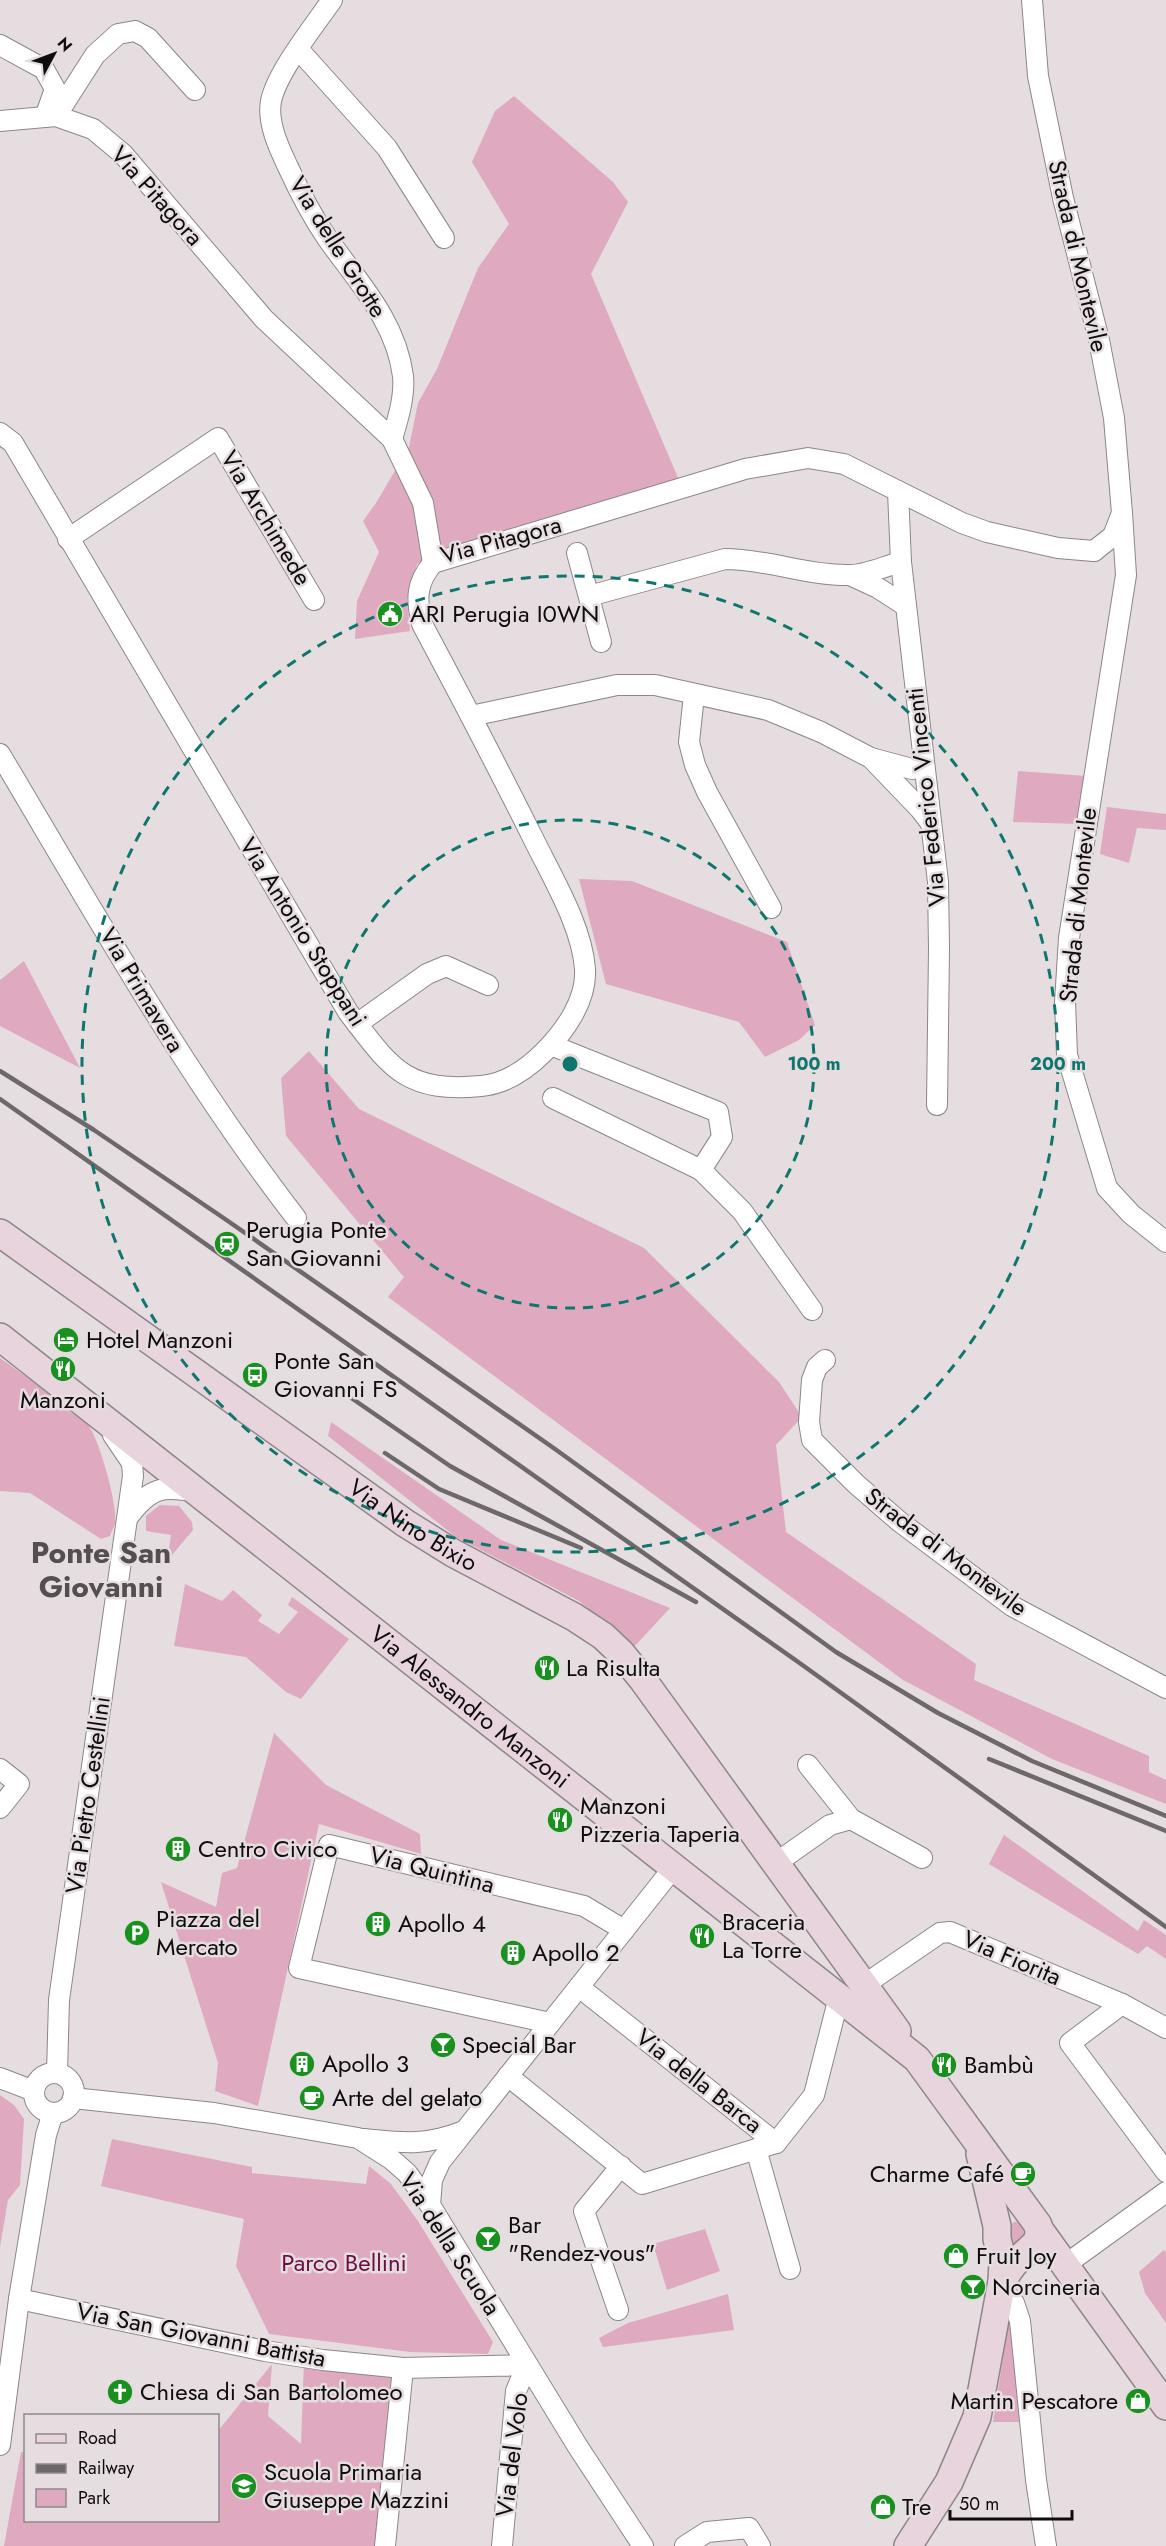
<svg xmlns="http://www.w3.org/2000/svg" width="1166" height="2546" font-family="Jost,sans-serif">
<rect width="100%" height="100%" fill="#e5dde0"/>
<g fill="#dfaabf">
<polygon points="514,96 613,182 628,202 591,274 679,480 439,553 417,564 407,599 410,631 355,639 357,601 379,552 363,521 376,503 409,447 418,403 437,369 478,268 509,224 472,162 495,111"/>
<polygon points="1018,771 1086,776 1080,824 1013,822"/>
<polygon points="1107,807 1166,814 1166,830 1137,828 1129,863 1100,854"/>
<polygon points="579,879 632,881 787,942 815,1025 799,1040 765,1057 739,1022 606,984"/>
<polygon points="24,961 80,1068 0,1026 0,980"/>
<polygon points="309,1051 359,1109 644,1248 779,1382 802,1417 776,1445 786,1532 976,1664 974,1680 1149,1756 1149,1772 1166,1780 1166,1804 1052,1759 903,1680 388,1297 404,1277 286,1136 281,1078"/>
<path d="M0 1358 56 1398C63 1412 79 1414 88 1425 99 1438 118 1506 115 1523 114 1527 111 1532 110 1536L101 1539 30 1493 0 1491Z"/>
<polygon points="331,1422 501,1540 670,1608 634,1647 579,1601 456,1537 328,1436"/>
<polygon points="160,1505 179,1506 192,1522 193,1530 167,1561 171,1535 146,1531 146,1516"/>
<polygon points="185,1584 222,1601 233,1590 262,1615 258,1621 279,1634 298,1612 288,1605 292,1597 349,1639 301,1699 286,1692 246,1657 174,1646"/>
<polygon points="274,1733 326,1785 420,1834 421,1854 319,1824 258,2106 215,2091 218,2063 161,1882 216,1907 222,1873 237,1868"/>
<polygon points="1004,1835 1138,1931 1144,1920 1166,1935 1166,1959 1147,1946 1138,1954 989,1864"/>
<polygon points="0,2095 14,2105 24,2119 20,2185 8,2200 0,2247"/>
<polygon points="112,2139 252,2167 252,2173 366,2184 369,2166 391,2184 418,2221 493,2342 488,2354 410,2352 269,2334 236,2266 244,2219 101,2186"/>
<polygon points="1021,2221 1029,2230 1019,2244 1012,2242 1008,2226 1014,2222"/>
<polygon points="705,2229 720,2271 667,2290 653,2244"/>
<polygon points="1164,2250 1166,2252 1166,2323 1145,2293 1139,2272"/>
<polygon points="728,2294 734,2330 603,2347 599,2338 628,2323"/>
<polygon points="1009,2320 1022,2422 993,2422"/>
<polygon points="304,2361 395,2373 377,2546 4,2546 21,2452 25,2452 26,2520 218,2520 218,2431 272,2364 268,2416 301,2444"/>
</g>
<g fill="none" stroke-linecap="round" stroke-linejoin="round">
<g stroke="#8d8689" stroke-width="22">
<g id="street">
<path d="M332 0C314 26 277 72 271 101 267 123 279 148 288 167 299 191 312 216 327 238 358 282 396 321 403 376 405 396 398 419 392 439"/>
<polyline points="1032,0 1038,76 1063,198 1099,340 1114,418 1122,513 1113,536 1094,551"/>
<polyline points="0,45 44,69 55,89 45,117"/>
<polyline points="299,50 387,148 444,238"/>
<polyline points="56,116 95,55 118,34 135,31 148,38 195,90"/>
<polyline points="0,121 56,116 93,129 123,154 264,319 392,439 423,503 433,563"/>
<path d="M0 433 13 443 348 1012C391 1068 405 1093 481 1086 505 1084 527 1069 544 1052 565 1031 587 1000 585 969 582 926 552 877 533 838 497 766 460 695 422 624 416 599 416 583 433 563"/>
<polyline points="898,491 901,562 938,882 939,949 937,1105"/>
<polyline points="1122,513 1126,575 1069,938 1065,1002 1067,1055 1107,1188 1131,1214 1166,1242"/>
<polyline points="68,539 218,438 314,600"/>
<polyline points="577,553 601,642"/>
<polyline points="433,563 745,469 808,458 844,464 962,523 987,532 1058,548 1094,551"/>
<polyline points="852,576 878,588 906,606"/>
<path d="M589 596 725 559C767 559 808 576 851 575 866 575 885 566 901 562"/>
<polyline points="694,695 689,742 695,765 707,792 771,908"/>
<polyline points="471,716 617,685 655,685 768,710 821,732 871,758 920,809 930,822"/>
<path d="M0 754C94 912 184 1073 296 1218"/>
<polyline points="871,758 912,769 923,766"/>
<polyline points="357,1024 427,974 446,966 488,985"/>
<polyline points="551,1045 718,1112 722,1137 701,1170 742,1211 812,1310"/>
<polyline points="553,1098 701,1170"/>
<polyline points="825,1360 817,1367 812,1380 809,1422 812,1440 856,1484 900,1522 1012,1606 1166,1688"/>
<path d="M128 1517C150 1488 161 1485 197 1492"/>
<polyline points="808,1765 851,1819 922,1858"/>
<polyline points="0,1769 19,1784 0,1808"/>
<polyline points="776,1863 830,1825 851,1819"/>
<polyline points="864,1985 940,1933 950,1932 1122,2004 1166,2028"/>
<polyline points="579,1987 776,2143"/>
<polyline points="1122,2004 1070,2043 1166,2172"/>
<polyline points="550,2023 299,1968 329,1845 584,1906 624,1930"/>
<polyline points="57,2073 59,2000 133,1476 132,1463 113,1435"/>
<circle cx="54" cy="2093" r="20"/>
<polyline points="508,2076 642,2184 776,2143"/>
<polyline points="0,2078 34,2091"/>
<polyline points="73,2098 214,2113 358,2138 391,2159 407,2173 430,2205 578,2447 643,2546"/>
<path d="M364 2139C405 2143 425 2146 464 2131"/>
<polyline points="776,2143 814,2095 839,1997"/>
<polyline points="756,2149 790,2269"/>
<polyline points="430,2205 432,2180 440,2162 674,1867"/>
<polyline points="1065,2265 1166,2192"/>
<polyline points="1001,2288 1014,2303 1020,2321 1036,2480 1046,2546"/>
<polyline points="19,2299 265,2351 323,2360 403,2368 527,2365 516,2391 502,2546"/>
<polyline points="618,2310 584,2211 621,2166"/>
<polyline points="0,2445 19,2299 46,2135 53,2113"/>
<polyline points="385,2546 403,2368"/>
<polyline points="685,2546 707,2532 749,2528 760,2546"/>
</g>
</g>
<g stroke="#8d8689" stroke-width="30">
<g id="secondary">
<path id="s1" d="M0 1233 405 1523 453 1553 574 1617 603 1636 621 1653 643 1680 897 2031"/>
<path id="s2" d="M0 1337 917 2059 1038 2225C1042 2243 1032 2246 1021 2257 1013 2263 1008 2272 1002 2281"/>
<polyline points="1039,2229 1166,2406"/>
<polyline points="908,2546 949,2482 977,2417 1002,2281 1003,2262 997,2239 997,2226 980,2154"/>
</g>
</g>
<use href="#street" stroke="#fff" stroke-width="20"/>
<use href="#secondary" stroke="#e8d4dc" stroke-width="27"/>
<g stroke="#6d686a" stroke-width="4.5">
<polyline points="0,1071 94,1130 225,1219 555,1449 836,1652 938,1713 1032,1761 1166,1816"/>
<polyline points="0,1099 801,1664 1166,1927"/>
<polyline points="347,1395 450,1466 696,1602"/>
<polyline points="385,1453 439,1489 581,1548"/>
<polyline points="989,1759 1166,1831"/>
</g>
</g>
<g fill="none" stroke="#0f766e" stroke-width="3" stroke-dasharray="10 8">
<circle cx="570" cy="1064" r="244"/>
<circle cx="570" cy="1064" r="488"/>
</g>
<defs>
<g id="civic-disc" transform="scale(1.35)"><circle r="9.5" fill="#19911e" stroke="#e5dde0"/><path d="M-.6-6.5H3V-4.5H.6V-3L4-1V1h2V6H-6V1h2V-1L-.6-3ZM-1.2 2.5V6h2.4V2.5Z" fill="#fff"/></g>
<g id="station-disc" transform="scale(1.35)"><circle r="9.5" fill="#19911e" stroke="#e5dde0"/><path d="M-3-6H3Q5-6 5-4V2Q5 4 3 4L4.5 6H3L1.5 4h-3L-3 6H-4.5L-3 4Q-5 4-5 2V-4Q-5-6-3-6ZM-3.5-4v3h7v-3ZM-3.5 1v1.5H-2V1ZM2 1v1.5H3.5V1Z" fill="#fff"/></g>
<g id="hotel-disc" transform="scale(1.35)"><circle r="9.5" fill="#19911e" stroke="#e5dde0"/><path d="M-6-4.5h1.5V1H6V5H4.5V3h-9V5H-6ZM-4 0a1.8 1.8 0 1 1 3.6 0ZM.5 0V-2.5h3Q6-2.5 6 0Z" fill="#fff"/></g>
<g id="restaurant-disc" transform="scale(1.35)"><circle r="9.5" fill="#19911e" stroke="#e5dde0"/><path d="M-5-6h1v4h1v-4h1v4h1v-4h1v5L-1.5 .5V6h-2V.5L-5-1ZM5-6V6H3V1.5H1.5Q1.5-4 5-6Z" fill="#fff"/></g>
<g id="bus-disc" transform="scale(1.35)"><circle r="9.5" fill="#19911e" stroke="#e5dde0"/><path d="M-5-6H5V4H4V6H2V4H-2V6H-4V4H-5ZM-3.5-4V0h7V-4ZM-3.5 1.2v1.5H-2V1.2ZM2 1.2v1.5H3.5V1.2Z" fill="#fff"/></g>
<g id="building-disc" transform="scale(1.35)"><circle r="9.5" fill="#19911e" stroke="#e5dde0"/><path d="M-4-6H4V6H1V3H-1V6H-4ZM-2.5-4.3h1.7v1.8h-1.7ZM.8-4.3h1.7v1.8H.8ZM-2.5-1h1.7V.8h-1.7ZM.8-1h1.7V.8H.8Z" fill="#fff"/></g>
<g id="parking-disc" transform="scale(1.35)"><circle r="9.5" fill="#19911e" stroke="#e5dde0"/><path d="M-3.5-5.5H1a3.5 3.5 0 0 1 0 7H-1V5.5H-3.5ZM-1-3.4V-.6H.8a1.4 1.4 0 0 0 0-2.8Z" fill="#fff"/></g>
<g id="bar-disc" transform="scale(1.35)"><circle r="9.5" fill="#19911e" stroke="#e5dde0"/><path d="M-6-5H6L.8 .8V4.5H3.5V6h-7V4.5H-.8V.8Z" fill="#fff"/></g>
<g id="cafe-disc" transform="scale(1.35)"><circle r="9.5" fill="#19911e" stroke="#e5dde0"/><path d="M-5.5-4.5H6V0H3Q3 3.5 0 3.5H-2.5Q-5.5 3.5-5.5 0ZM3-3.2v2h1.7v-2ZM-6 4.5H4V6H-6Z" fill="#fff"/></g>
<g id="shop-disc" transform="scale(1.35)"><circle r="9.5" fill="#19911e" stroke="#e5dde0"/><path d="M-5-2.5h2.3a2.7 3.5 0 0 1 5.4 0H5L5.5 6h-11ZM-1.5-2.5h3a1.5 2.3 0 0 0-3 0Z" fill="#fff"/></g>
<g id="church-disc" transform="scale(1.35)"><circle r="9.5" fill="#19911e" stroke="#e5dde0"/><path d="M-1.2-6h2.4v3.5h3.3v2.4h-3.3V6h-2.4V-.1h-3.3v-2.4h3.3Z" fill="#fff"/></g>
<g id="school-disc" transform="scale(1.35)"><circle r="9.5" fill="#19911e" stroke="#e5dde0"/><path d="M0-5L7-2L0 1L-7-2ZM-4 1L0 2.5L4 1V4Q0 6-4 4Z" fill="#fff"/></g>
</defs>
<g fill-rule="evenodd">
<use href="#civic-disc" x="390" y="614"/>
<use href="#station-disc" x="227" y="1244"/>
<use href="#hotel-disc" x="66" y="1340"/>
<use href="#restaurant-disc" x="63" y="1369"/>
<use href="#bus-disc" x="255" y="1375"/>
<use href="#restaurant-disc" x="547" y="1668"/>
<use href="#restaurant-disc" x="560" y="1820"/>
<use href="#building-disc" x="178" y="1849"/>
<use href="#building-disc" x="378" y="1924"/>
<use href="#parking-disc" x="137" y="1933"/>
<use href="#restaurant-disc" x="702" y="1936"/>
<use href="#building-disc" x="513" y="1953"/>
<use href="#bar-disc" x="443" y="2045"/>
<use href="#building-disc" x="302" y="2064"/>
<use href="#restaurant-disc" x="944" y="2065"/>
<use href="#cafe-disc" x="312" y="2098"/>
<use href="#cafe-disc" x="1023" y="2174"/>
<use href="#bar-disc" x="488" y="2239"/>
<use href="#shop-disc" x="956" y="2256"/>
<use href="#bar-disc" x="973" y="2287"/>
<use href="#church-disc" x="120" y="2392"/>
<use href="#shop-disc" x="1138" y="2401"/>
<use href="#school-disc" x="244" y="2486"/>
<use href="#shop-disc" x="883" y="2507"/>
</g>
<g text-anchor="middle" stroke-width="5" stroke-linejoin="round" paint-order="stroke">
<g font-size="24" fill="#0e0c0d" stroke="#e5dde0">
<text transform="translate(157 196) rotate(48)" y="8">Via Pitagora</text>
<text transform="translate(338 247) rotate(58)" y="8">Via delle Grotte</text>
<text transform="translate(1078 256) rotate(77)" y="8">Strada di Montevile</text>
<text transform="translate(266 518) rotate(59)" y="8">Via Archimede</text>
<text transform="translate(501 540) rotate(-15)" y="8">Via Pitagora</text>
<text transform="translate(926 797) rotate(-96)" y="8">Via Federico Vincenti</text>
<text transform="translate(1078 905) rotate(-84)" y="8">Strada di Montevile</text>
<text transform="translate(303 932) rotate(58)" y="8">Via Antonio Stoppani</text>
<text transform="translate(142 990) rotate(59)" y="8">Via Primavera</text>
<text dy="8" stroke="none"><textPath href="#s1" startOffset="506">Via Nino Bixio</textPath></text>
<text transform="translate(946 1552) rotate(37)" y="8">Strada di Montevile</text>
<text dy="8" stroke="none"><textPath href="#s2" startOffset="598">Via Alessandro Manzoni</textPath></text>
<text transform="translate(88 1795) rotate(-82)" y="8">Via Pietro Cestellini</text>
<text transform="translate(432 1870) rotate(14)" y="8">Via Quintina</text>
<text transform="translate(1012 1958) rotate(23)" y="8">Via Fiorita</text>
<text transform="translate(699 2081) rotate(38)" y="8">Via della Barca</text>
<text transform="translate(450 2244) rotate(57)" y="8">Via della Scuola</text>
<text transform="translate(201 2335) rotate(11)" y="8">Via San Giovanni Battista</text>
<text transform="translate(512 2455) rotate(-83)" y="8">Via del Volo</text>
</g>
<g font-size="24" fill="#0e0c0d" stroke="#e5dde0" text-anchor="start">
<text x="410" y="622">ARI Perugia I0WN</text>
<text x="246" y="1238">Perugia Ponte<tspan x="246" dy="28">San Giovanni</tspan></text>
<text x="86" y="1348">Hotel Manzoni</text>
<text x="274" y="1369">Ponte San<tspan x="274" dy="28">Giovanni FS</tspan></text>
<text x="63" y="1408" text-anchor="middle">Manzoni</text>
<text x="566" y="1676">La Risulta</text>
<text x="580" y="1814">Manzoni<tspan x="580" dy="28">Pizzeria Taperia</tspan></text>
<text x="198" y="1857">Centro Civico</text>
<text x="156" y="1927">Piazza del<tspan x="156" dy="28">Mercato</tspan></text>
<text x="722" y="1930">Braceria<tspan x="722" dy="28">La Torre</tspan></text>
<text x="398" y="1932">Apollo 4</text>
<text x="532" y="1961">Apollo 2</text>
<text x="462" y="2053">Special Bar</text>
<text x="322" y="2072">Apollo 3</text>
<text x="964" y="2073">Bambù</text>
<text x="332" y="2106">Arte del gelato</text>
<text x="1004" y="2182" text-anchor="end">Charme Café</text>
<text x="508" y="2233">Bar<tspan x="508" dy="28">"Rendez-vous"</tspan></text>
<text x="976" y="2264">Fruit Joy</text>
<text x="992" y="2295">Norcineria</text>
<text x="140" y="2400">Chiesa di San Bartolomeo</text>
<text x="1118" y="2409" text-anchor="end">Martin Pescatore</text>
<text x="264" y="2480">Scuola Primaria<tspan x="264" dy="28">Giuseppe Mazzini</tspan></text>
<text x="902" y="2515">Tre</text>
</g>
<g font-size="24" fill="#6c0d42" stroke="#e5dde0">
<text x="344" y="2271">Parco Bellini</text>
</g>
<g font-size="30" font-weight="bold" fill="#544e50" stroke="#e5dde0">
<text x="101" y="1563">Ponte San<tspan x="101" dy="34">Giovanni</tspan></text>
</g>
</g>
<circle cx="570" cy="1064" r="9" fill="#0f766e" stroke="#e5dde0" stroke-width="3"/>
<g font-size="18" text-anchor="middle" font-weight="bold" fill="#0f766e" stroke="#e5dde0" stroke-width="5" stroke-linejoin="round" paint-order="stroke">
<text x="814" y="1070">100 m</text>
<text x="1058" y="1070">200 m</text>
</g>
<rect x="24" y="2414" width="195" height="108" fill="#e5dde0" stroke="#8f898c" stroke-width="1.5"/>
<rect x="36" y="2434" width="30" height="9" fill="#e8d4dc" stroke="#8f898c" stroke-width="1.5"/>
<text x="78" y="2444" font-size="18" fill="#0e0c0d">Road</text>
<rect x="36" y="2464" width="30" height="9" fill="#6d686a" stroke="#8f898c" stroke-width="1.5"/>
<text x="78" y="2474" font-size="18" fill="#0e0c0d">Railway</text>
<rect x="36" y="2489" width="30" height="18" fill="#dfaabf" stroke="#8f898c" stroke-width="1.5"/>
<text x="78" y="2504" font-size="18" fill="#0e0c0d">Park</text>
<g transform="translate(54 54) rotate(49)" stroke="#e5dde0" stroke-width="4.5" paint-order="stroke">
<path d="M0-4.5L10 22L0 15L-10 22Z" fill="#0e0c0d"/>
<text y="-9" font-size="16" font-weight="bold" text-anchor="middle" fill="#0e0c0d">N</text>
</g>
<path d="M950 2510v9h122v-9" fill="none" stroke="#0e0c0d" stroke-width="3"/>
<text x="959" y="2510" font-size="18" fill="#0e0c0d" stroke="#e5dde0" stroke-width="4.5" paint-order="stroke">50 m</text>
</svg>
